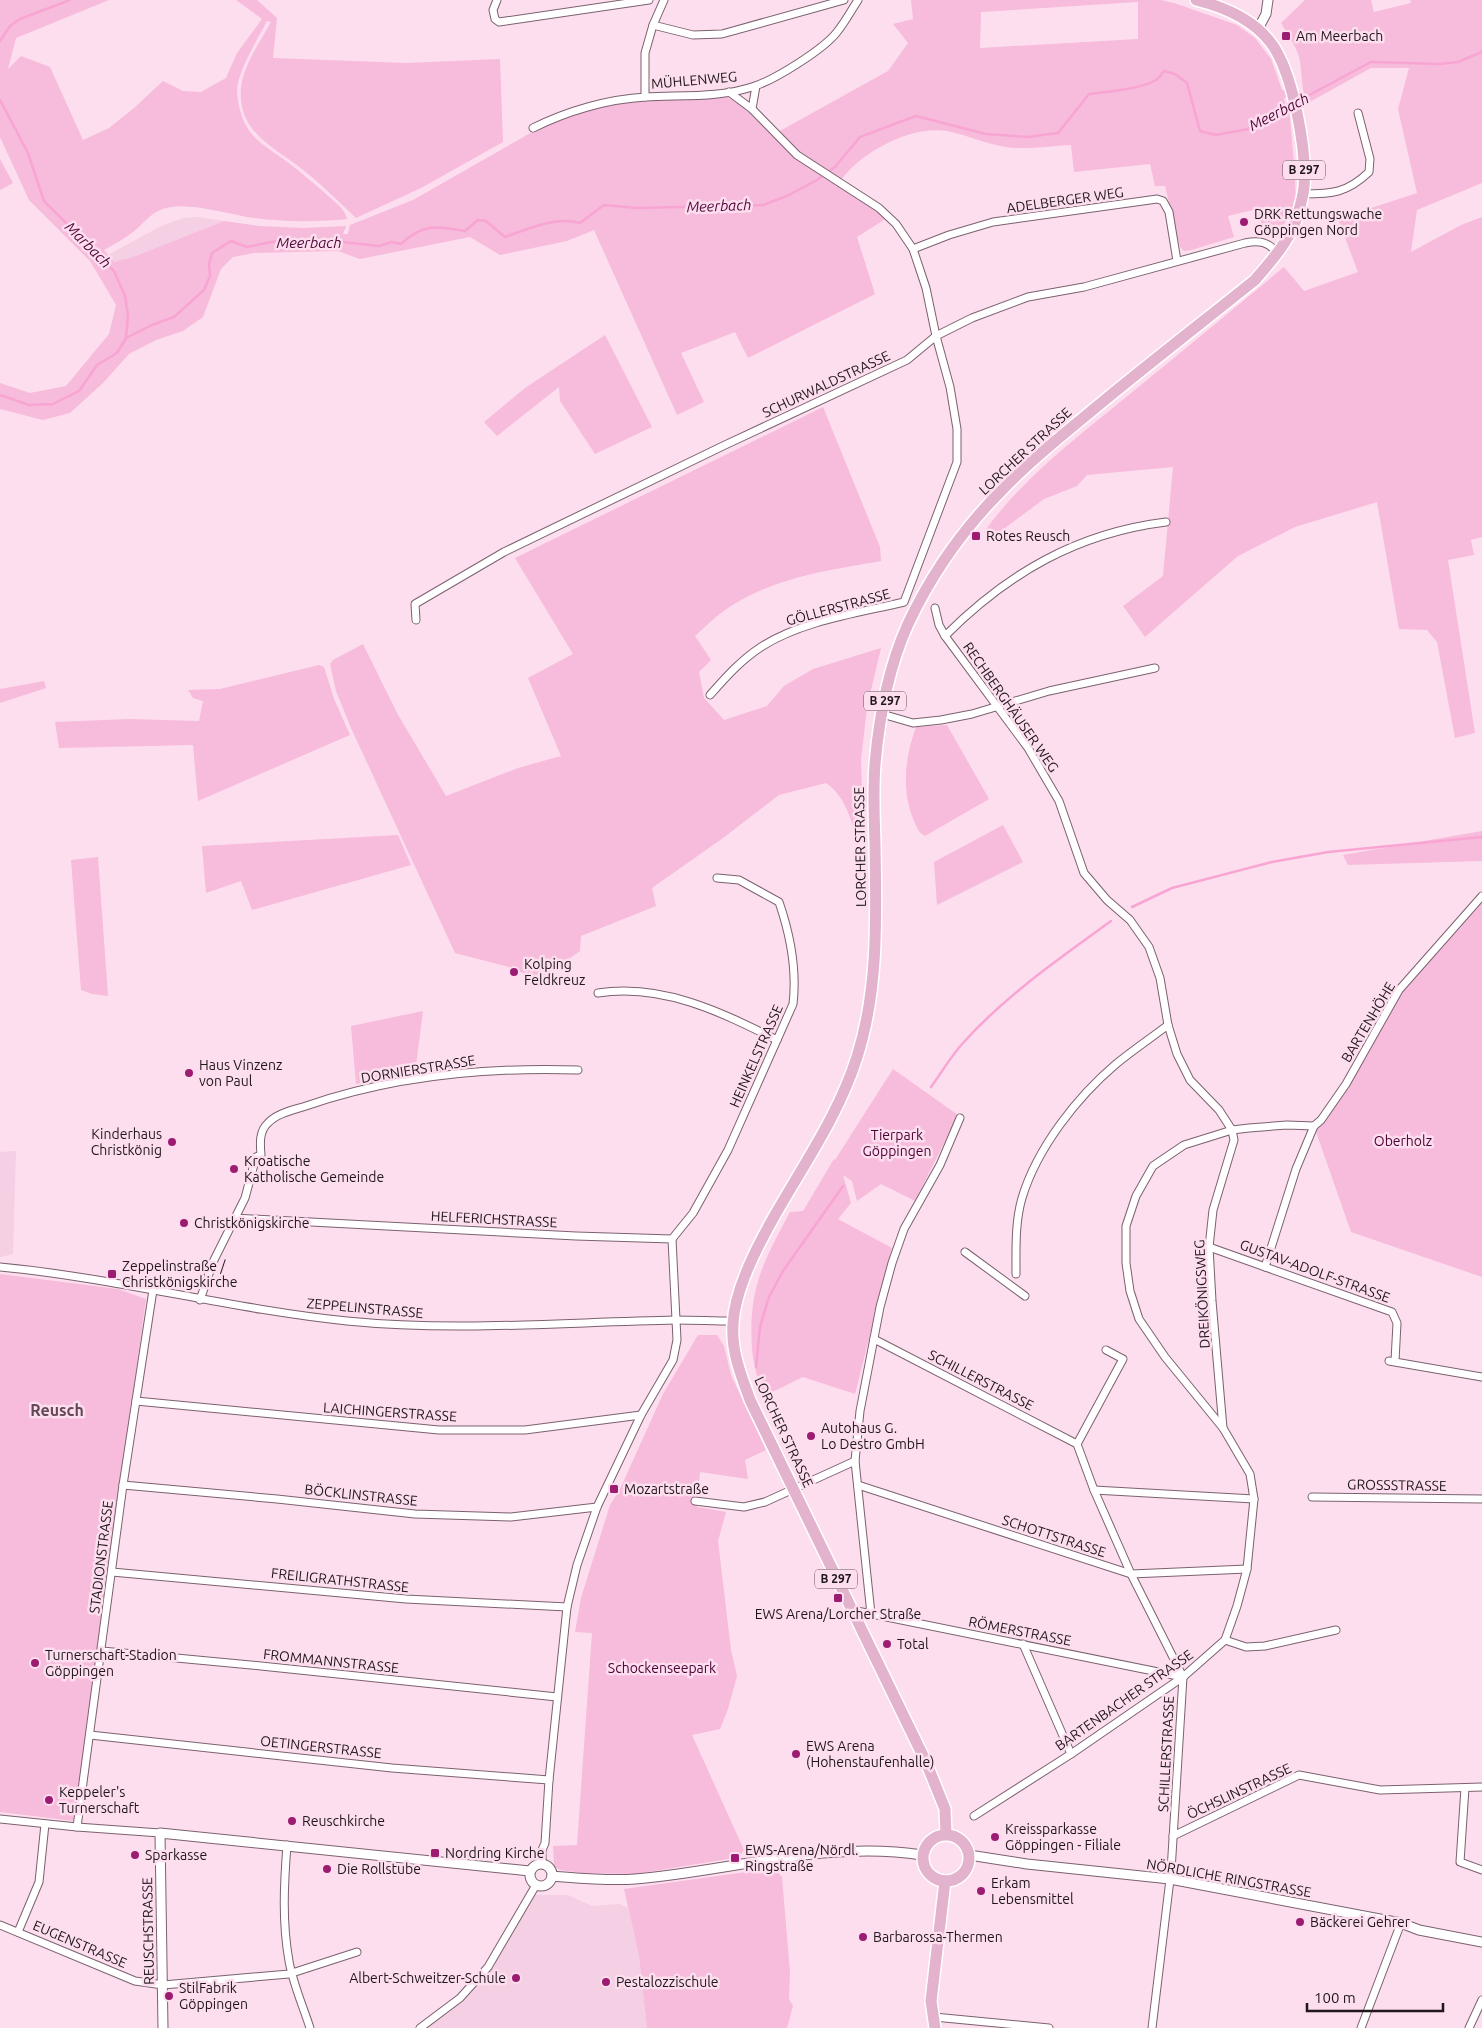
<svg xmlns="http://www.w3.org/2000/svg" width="1482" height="2028" font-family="Ubuntu,sans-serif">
<rect width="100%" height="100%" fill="#fddeee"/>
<g fill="#f5cfe3">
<polygon points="198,217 224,221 133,257 114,262 108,255 161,226 184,218"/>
<polygon points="16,1151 13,1254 0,1257 0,1152"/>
<polygon points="529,1895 568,1895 592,1906 619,1904 628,1908 639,1956 647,2028 420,2028 460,1998 488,1967"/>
</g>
<g fill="#f7bbdb" fill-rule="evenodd">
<path d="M0 0H109L16 38 8 69 21 56 50 67 83 140 109 128 134 108 163 81 183 91 201 92 226 78 237 53 262 19 236 0H257L277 18 273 58 407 63 500 59 503 142 421 188 356 218C338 201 321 184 302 169 274 147 237 132 241 88 243 66 260 42 271 22L267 21C257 40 245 59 239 79 236 88 237 97 239 106 246 139 265 145 290 164 302 173 313 183 325 193 332 200 345 208 347 219 317 222 284 222 255 218 228 215 185 199 160 210 149 215 142 225 133 232 124 239 114 244 104 250L114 262 133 257 224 221 260 226 304 228 346 226 343 234H348L350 225 413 200 548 123 613 104 721 96 727 97 740 105 774 134 791 155 828 180 875 208 887 218 857 237 875 294 748 358 735 332 681 353 704 402 677 415 594 230 567 241 500 255 470 237 360 259 338 251 254 253 233 257 221 269 203 317 183 331 156 340 129 354 103 383 70 413 43 420 0 409V383L30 393 66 386 109 334 116 305 90 261 29 200 0 137Z"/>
<path d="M911 0H1161L1177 4 1237 25 1255 38 1271 59 1282 90H1285L1287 97 1284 98 1286 107H1289L1294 164 1291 165V180H1295L1296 200 1289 221 1287 219 1279 235H1265L1257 209 1228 216 1234 237 1191 250 1184 251 1180 247 1165 186H1155L1150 164 1074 172 1071 145C1052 146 1025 150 1006 147 986 144 967 135 947 131 912 125 862 151 841 180L796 151 778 132 888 71 908 43 893 24 913 19ZM1138 2V39L980 48 981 12Z"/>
<path d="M1305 0H1371L1374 12 1411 3 1410 0H1482V183L1417 210 1411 252 1461 225 1482 217V537L1471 540 1474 555 1448 560 1475 733 1455 738 1437 642 1427 630 1399 629 1377 502 1295 527 1238 556 1145 637 1123 606 1163 576 1173 467 1087 475 1077 486 1044 499 997 534 984 532C1022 479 1075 439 1125 398 1178 355 1231 311 1284 267L1304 291 1358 272 1338 219 1417 193 1398 109 1409 68H1371L1306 104C1302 89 1302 76 1300 61 1297 47 1288 35 1281 23Z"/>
<polygon points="0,159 13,183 0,190"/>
<polygon points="605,335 652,427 595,454 560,401 559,387 497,436 484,422 525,388"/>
<path d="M823 407 880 547 881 561C826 571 780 576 731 606 718 614 706 626 695 636L711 660 699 672 704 698 724 720 767 706 784 686 813 669 881 648 867 707 861 760 863 818 858 855C855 829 848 798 826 783L779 795 723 838 652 888 656 906 581 936 580 951 539 980 509 967 455 953 351 728 336 691 330 664 333 660 363 644 397 713 446 796 518 768 561 756 528 678 573 654 515 558Z"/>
<polygon points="319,665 324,667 334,699 350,735 198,801 193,745 59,748 55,722 129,719 199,721 203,701 193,698 188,690 220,689"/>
<polygon points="44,681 46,688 0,703 0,689"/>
<path d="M947 725 989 799 925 836C918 832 917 828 914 821 901 790 905 757 916 727Z"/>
<polygon points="1003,825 1023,862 937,905 934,862"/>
<polygon points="1482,831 1482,861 1348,865 1343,855"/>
<polygon points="398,835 411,865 252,910 241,881 206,893 202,846"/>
<polygon points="98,857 108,996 92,994 81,990 71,860"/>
<polygon points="1482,900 1482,1277 1351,1232 1314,1126 1321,1120 1399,990"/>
<polygon points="423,1011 415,1073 356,1084 351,1026"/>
<path d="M893 1069 958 1115 915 1201 881 1184 857 1201 852 1181 843 1175 851 1203 838 1219 892 1248 855 1394 803 1377 762 1397C759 1382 753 1364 752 1349 748 1288 763 1263 790 1212L803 1211 834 1159 835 1160Z"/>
<polygon points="0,1274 118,1289 146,1299 74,1821 0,1812"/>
<polygon points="698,1335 717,1335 724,1346 731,1375 766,1450 745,1460 748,1479 700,1472 697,1507 726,1512 718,1541 731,1650 737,1676 728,1709 720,1729 692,1735 744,1850 741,1855 734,1858 636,1874 582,1873 560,1870 554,1866 553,1846 577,1845 592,1633 575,1632 581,1598 610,1505 620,1489 663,1394"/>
<polygon points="774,1868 782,1877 790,1973 789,1999 793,2006 787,2028 647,2028 639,1956 624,1889"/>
</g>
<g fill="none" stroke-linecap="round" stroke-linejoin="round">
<g stroke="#f8a5d4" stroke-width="2.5">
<polyline points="0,41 10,26 20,19 70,0"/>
<polyline points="0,100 28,153 44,201 114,271 125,296 128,315 126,338 117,353 97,365 79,391 53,404 29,405 0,395"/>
<polyline points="1298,101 1371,62 1439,64 1458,62 1482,52"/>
<path d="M126 338 152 325 174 317 204 290 210 276 209 264 212 253 231 241 247 247 277 241 304 245 333 241 379 246 392 242 401 244C423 223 438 226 465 231L478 220 486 221 505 237C528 229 555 216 580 223L604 205 637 208 763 205 787 196 817 180 835 167 860 137 916 116 986 134 1027 137 1058 133 1089 94C1107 92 1141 89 1156 80 1159 78 1162 74 1164 71L1175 74 1187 83 1200 131 1216 135 1248 129 1266 115 1290 103"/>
<polyline points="1132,907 1172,888 1272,862 1328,852 1482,837"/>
<path d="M931 1087C942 1072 951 1056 963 1043 1006 995 1059 959 1111 921"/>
<polyline points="756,1367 760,1327 769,1297 783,1271 843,1186"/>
</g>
<g stroke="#7b616f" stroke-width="9">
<g id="minor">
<polyline points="497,0 493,10 495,19 499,22 649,0"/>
<polyline points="653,25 693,35 722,34 844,0"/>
<polyline points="729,92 752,109"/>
<polyline points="645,97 645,53 653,25 664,0"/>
<path d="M533 128C567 111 608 99 646 97 682 95 721 98 755 86 776 79 824 49 837 32 845 22 851 11 858 0"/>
<path d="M1303 194C1332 194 1347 193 1369 172L1370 159 1358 113"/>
<polyline points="913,249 949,235 993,222 1157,199 1163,201 1169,212 1177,261"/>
<polyline points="935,608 939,625 945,636 1028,748 1059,801 1084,873 1107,900 1130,920 1149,947 1160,978 1168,1025 1177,1054 1190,1080 1219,1110 1232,1130 1234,1140 1213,1210 1209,1247 1212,1301 1223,1428"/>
<path d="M416 620 415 604 504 552 725 445 907 360 936 336 972 318 1028 297 1084 287 1245 243C1260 240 1268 242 1278 253"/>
<path d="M945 636C1008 573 1077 533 1166 522"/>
<path d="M710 695C726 677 741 660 761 647 801 621 858 613 904 602L957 462V429L950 387 936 336 926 288 913 249 896 224 879 208 797 155 752 109 756 86"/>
<polyline points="882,714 913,723 941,720 972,714 1049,691 1155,668"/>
<path d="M598 993C662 983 721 1012 777 1040"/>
<polyline points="234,1218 576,1236 672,1239 677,1340 673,1360 641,1415 597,1507 577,1565 567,1607 549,1780 545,1843 542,1850 542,1864"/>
<path d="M672 1239 693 1213 728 1150 793 1004C797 970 790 934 779 902L739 880 717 878"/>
<polyline points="1209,1247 1392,1312 1397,1323 1395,1361"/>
<polyline points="965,1252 1025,1296"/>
<path d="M0 1267C117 1278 230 1309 347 1321 457 1332 566 1322 676 1320 695 1320 714 1321 733 1321"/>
<polyline points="1265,1267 1296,1169 1314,1126"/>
<path d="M1016 1274C1016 1248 1015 1222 1022 1198 1037 1148 1077 1097 1116 1064 1133 1050 1151 1038 1168 1025"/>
<path d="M200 1300 213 1262 245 1198 256 1157 261 1155C260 1144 259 1131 268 1123 277 1113 294 1110 306 1106 393 1076 487 1067 578 1070"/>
<polyline points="874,1339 1077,1444 1094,1490 1131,1574 1183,1677 1171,1871 1152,2028"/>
<polyline points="1389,1361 1482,1377"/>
<polyline points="136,1401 439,1430 525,1430 641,1415"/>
<polyline points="1077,1444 1123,1359 1106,1350"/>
<polyline points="123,1485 277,1499 415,1514 511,1517 597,1507"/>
<polyline points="858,1485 1131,1574 1247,1569"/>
<polyline points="1094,1490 1254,1499"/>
<polyline points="1312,1497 1482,1499"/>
<polyline points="695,1501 744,1507 765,1502 855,1461"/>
<polyline points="112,1572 406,1599 567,1607"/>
<polyline points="852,1610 1183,1677"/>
<polyline points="871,1614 855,1461 860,1411 880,1307 892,1263 904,1229 940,1165 960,1118"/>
<polyline points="1225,1640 1246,1647 1265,1646 1336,1630"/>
<polyline points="1023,1644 1071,1754"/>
<polyline points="102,1651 261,1666 557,1697"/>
<polyline points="90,1735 392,1768 549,1780"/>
<polyline points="1465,1788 1460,1862 1482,1870"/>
<polyline points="974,1816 1071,1754 1183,1677 1225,1640 1237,1606 1247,1569 1254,1499 1250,1474 1223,1428 1165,1357 1139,1319 1130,1291 1126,1263 1126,1226 1136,1196 1153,1166 1184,1145 1232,1130 1249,1128 1287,1125 1314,1126 1321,1120 1346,1084 1399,990 1482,896"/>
<polyline points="0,1819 77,1827 160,1833"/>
<polyline points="77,1827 123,1485 153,1290"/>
<polyline points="1173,1836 1299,1775 1380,1790 1482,1787"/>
<path d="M287 1845C284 1884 282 1922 289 1961 293 1984 303 2006 310 2028"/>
<polyline points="0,1925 135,1981 163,1985 289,1974 357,1952"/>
<polyline points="18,1932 39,1882 45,1824"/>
<polyline points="934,2017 1049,2028"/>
<polyline points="420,2028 460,1998 488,1967 536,1885"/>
<polyline points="1361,2028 1401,1923"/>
<polyline points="1469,2028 1482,2000"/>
</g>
</g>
<g stroke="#7b616f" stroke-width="11">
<g id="tertiary">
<polyline points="1258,29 1266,14 1268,0"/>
<polyline points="969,1855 1027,1864 1170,1879 1401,1923 1419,1930 1482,1942"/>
<circle cx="541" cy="1875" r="11"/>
<path d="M552 1876C579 1878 608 1881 635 1879 730 1871 827 1840 922 1855"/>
<polyline points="163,2028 160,1833 530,1871"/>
</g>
</g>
<g stroke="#fff" stroke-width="14">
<g id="primary">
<path d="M946 1834 945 1809 926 1762 750 1400C741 1375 731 1351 733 1324 735 1288 758 1245 775 1215 804 1164 839 1114 857 1057 879 988 876 915 875 843 874 816 873 790 875 764 879 718 889 666 908 624 931 575 964 528 1002 490 1034 457 1071 428 1106 399 1155 359 1205 320 1255 280 1271 261 1287 244 1296 220 1299 210 1303 198 1304 187 1307 151 1293 72 1271 43 1253 19 1224 7 1196 0"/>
<circle cx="946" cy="1858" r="23"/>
<polyline points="935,2028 931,2001 945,1881"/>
</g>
</g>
<use href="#minor" stroke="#fff" stroke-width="7"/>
<use href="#tertiary" stroke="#fff" stroke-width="9"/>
<use href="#primary" stroke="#e3b3ce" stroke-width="11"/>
</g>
<g fill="#9b1c71" stroke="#fddeee" stroke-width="2">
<rect x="1281" y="31" width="10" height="10" rx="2.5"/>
<circle cx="1244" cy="222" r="5"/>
<rect x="971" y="531" width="10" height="10" rx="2.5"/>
<circle cx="514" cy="972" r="5"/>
<circle cx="189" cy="1073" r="5"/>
<circle cx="172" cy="1142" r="5"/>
<circle cx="234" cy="1169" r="5"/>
<circle cx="184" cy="1223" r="5"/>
<rect x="107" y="1269" width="10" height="10" rx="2.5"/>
<circle cx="811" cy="1436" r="5"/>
<rect x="609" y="1484" width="10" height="10" rx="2.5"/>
<rect x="833" y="1593" width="10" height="10" rx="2.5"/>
<circle cx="887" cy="1644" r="5"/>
<circle cx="35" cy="1663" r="5"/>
<circle cx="796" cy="1754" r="5"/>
<circle cx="49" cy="1800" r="5"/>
<circle cx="292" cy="1821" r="5"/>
<circle cx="995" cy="1837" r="5"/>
<rect x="430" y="1848" width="10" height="10" rx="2.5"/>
<circle cx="135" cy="1855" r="5"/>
<rect x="730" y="1853" width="10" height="10" rx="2.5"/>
<circle cx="327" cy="1869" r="5"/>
<circle cx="981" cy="1891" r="5"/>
<circle cx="1300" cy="1922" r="5"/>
<circle cx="863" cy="1937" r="5"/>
<circle cx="516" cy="1978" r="5"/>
<circle cx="606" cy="1982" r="5"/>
<circle cx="169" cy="1996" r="5"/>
</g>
<g text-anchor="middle" stroke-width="5" stroke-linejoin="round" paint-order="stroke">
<g fill="#fddeee" stroke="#62525b" stroke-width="1">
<rect x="1283" y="160.5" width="42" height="19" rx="4"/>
<rect x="864" y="691.5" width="42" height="19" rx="4"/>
<rect x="815" y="1569.5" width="42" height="19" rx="4"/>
</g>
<g font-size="12" font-weight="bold" fill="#20161c">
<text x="1304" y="174">B 297</text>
<text x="885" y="705">B 297</text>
<text x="836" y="1583">B 297</text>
</g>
<g font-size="14" fill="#20161c" stroke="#fddeee" text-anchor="start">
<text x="1296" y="41">Am Meerbach</text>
<text x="1254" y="219">DRK Rettungswache<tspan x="1254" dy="16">Göppingen Nord</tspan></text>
<text x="986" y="541">Rotes Reusch</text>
<text x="524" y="969">Kolping<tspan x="524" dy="16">Feldkreuz</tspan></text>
<text x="199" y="1070">Haus Vinzenz<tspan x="199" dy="16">von Paul</tspan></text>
<text x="162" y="1139" text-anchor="end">Kinderhaus<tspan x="162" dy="16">Christkönig</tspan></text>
<text x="244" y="1166">Kroatische<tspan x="244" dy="16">Katholische Gemeinde</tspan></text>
<text x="194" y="1228">Christkönigskirche</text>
<text x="122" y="1271">Zeppelinstraße /<tspan x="122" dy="16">Christkönigskirche</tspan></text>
<text x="821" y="1433">Autohaus G.<tspan x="821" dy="16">Lo Destro GmbH</tspan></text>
<text x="624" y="1494">Mozartstraße</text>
<text x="838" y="1619" text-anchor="middle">EWS Arena/Lorcher Straße</text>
<text x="897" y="1649">Total</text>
<text x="45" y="1660">Turnerschaft-Stadion<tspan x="45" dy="16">Göppingen</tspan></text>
<text x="806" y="1751">EWS Arena<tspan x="806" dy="16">(Hohenstaufenhalle)</tspan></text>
<text x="59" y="1797">Keppeler's<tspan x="59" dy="16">Turnerschaft</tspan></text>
<text x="302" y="1826">Reuschkirche</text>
<text x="1005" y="1834">Kreissparkasse<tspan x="1005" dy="16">Göppingen - Filiale</tspan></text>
<text x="745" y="1855">EWS-Arena/Nördl.<tspan x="745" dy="16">Ringstraße</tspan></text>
<text x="445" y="1858">Nordring Kirche</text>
<text x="145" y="1860">Sparkasse</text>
<text x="337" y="1874">Die Rollstube</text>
<text x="991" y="1888">Erkam<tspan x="991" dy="16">Lebensmittel</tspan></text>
<text x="1310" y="1927">Bäckerei Gehrer</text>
<text x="873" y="1942">Barbarossa-Thermen</text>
<text x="506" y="1983" text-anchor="end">Albert-Schweitzer-Schule</text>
<text x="616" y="1987">Pestalozzischule</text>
<text x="179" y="1993">StilFabrik<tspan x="179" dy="16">Göppingen</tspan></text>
</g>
<g font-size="14" fill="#20161c" stroke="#fddeee">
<text transform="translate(694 80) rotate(-5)" y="5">MÜHLENWEG</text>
<text transform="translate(1065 200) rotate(-8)" y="5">ADELBERGER WEG</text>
<text transform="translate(826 384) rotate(-25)" y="5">SCHURWALDSTRASSE</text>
<text transform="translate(1025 451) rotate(-43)" y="5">LORCHER STRASSE</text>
<text transform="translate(838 607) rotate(-15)" y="5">GÖLLERSTRASSE</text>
<text transform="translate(1011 707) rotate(55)" y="5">RECHBERGHÄUSER WEG</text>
<text transform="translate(860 847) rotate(-91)" y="5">LORCHER STRASSE</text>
<text transform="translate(1368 1022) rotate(-59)" y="5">BARTENHÖHE</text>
<text transform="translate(756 1056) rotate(-66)" y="5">HEINKELSTRASSE</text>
<text transform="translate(418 1069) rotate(-9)" y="5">DORNIERSTRASSE</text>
<text transform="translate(494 1219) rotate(3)" y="5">HELFERICHSTRASSE</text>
<text transform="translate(1315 1271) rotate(20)" y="5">GUSTAV-ADOLF-STRASSE</text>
<text transform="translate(1202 1294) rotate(-93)" y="5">DREIKÖNIGSWEG</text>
<text transform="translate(365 1308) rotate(5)" y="5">ZEPPELINSTRASSE</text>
<text transform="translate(981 1380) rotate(27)" y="5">SCHILLERSTRASSE</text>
<text transform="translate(390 1412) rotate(4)" y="5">LAICHINGERSTRASSE</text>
<text transform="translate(784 1432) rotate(65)" y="5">LORCHER STRASSE</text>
<text transform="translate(1397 1485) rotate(1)" y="5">GROSSSTRASSE</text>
<text transform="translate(361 1495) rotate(6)" y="5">BÖCKLINSTRASSE</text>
<text transform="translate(1054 1536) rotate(18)" y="5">SCHOTTSTRASSE</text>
<text transform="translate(101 1557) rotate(-83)" y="5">STADIONSTRASSE</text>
<text transform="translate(340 1580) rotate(6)" y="5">FREILIGRATHSTRASSE</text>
<text transform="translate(1020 1631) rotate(11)" y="5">RÖMERSTRASSE</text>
<text transform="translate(331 1661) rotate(6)" y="5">FROMMANNSTRASSE</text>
<text transform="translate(1124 1700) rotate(-35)" y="5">BARTENBACHER STRASSE</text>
<text transform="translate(321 1747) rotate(6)" y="5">OETINGERSTRASSE</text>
<text transform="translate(1166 1754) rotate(-87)" y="5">SCHILLERSTRASSE</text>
<text transform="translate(1239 1791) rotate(-25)" y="5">ÖCHSLINSTRASSE</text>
<text transform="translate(1229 1878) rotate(10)" y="5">NÖRDLICHE RINGSTRASSE</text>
<text transform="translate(148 1931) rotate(-91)" y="5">REUSCHSTRASSE</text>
<text transform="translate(80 1944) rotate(23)" y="5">EUGENSTRASSE</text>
</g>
<g font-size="14" fill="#4c0335" stroke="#fddeee">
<text x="897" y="1140">Tierpark<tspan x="897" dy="16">Göppingen</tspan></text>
<text x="1403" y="1146">Oberholz</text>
<text x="662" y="1673">Schockenseepark</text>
</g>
<g font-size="15" font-style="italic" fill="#500738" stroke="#fddeee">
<text transform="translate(1279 112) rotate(-27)" y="5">Meerbach</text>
<text transform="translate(719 206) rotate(-2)" y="5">Meerbach</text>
<text x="309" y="248">Meerbach</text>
<text transform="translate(88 245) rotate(45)" y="5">Marbach</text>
</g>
<g font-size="16" font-weight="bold" fill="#634957" stroke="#fddeee">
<text x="57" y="1416">Reusch</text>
</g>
</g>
<path d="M1307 2003v8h136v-8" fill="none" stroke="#20161c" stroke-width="2.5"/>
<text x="1314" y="2003" font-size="15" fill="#20161c" stroke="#fddeee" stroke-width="4" paint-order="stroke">100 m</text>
</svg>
